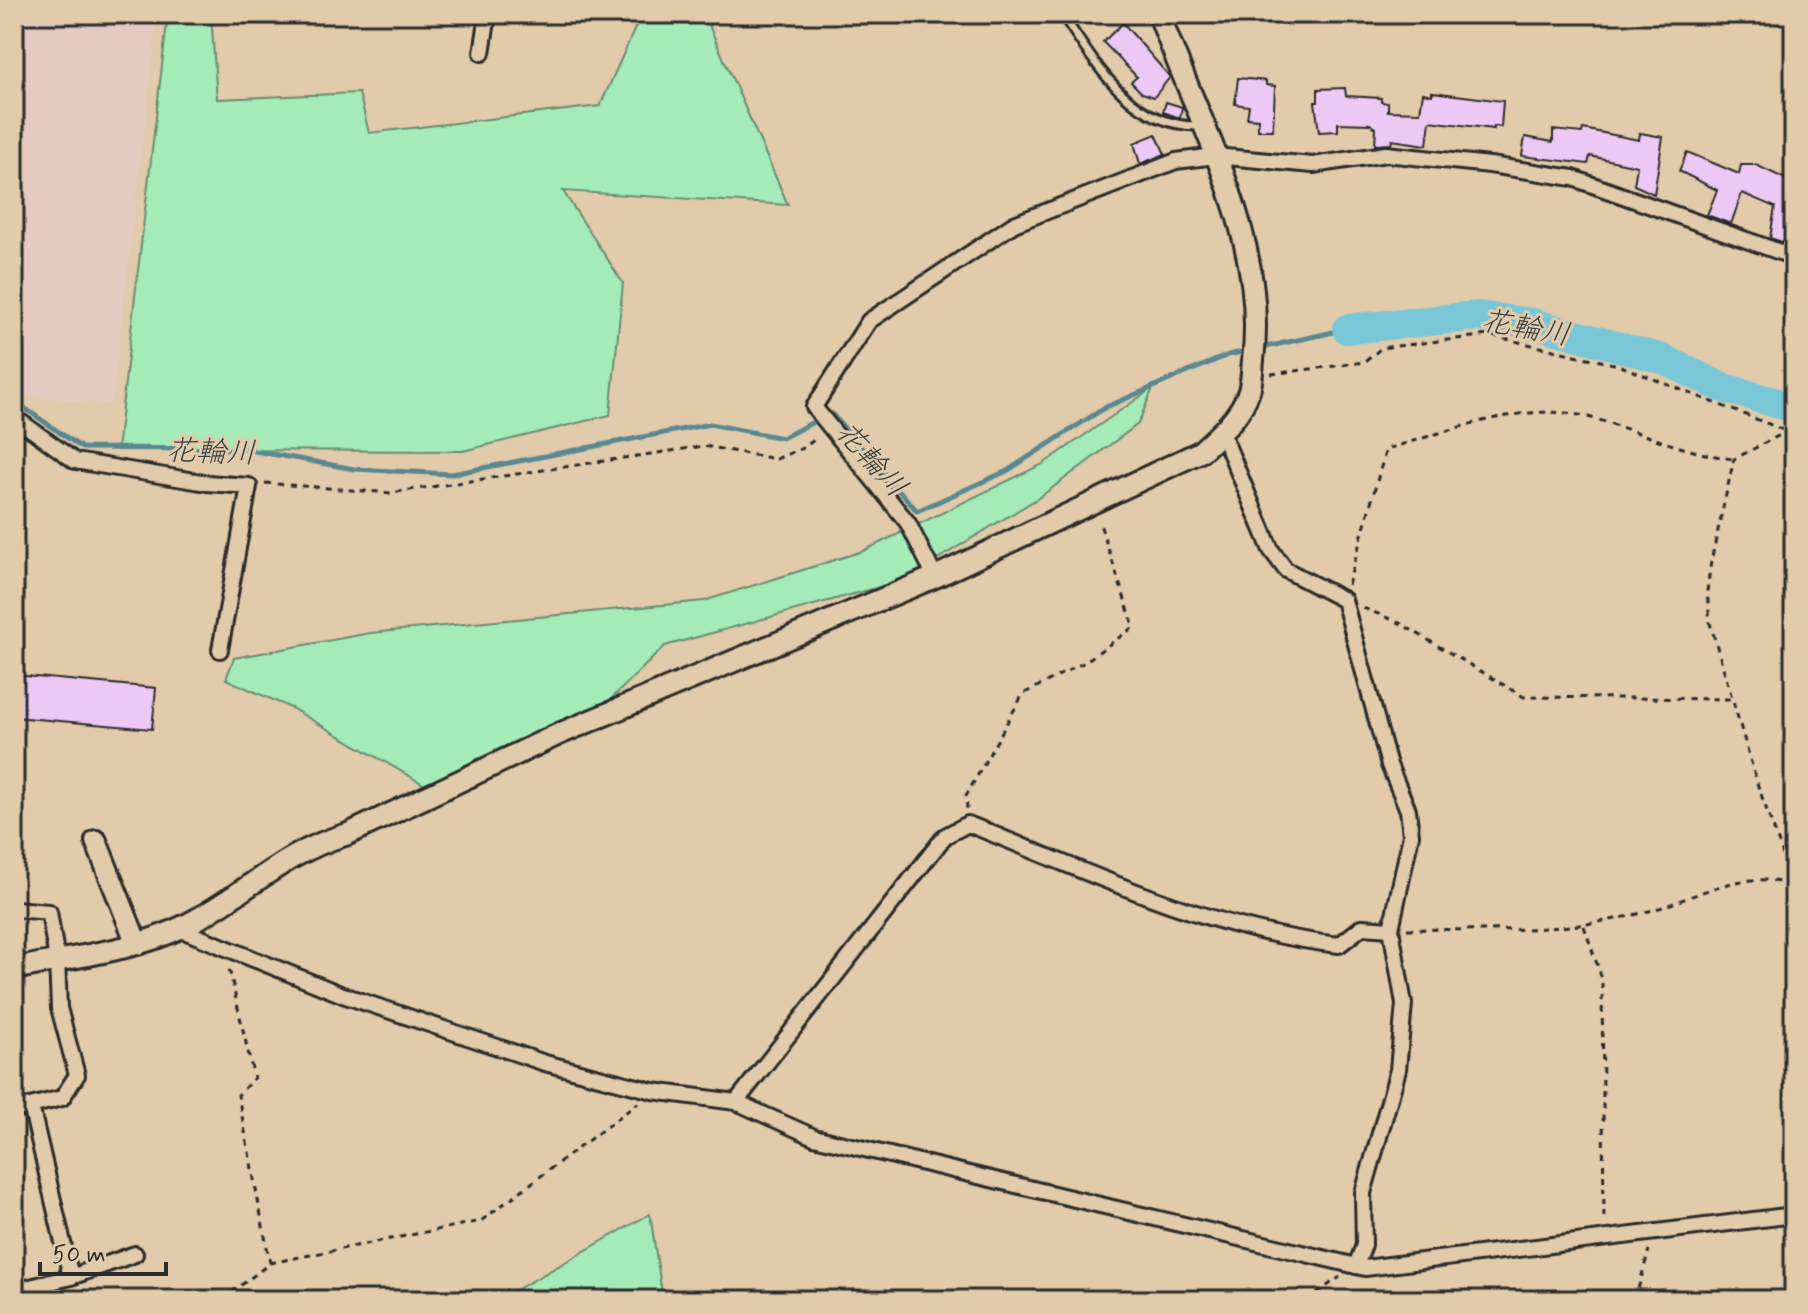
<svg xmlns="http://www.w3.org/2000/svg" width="1808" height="1314" font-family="Mynerve,'Klee One',sans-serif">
<rect width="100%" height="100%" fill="#e1cbaa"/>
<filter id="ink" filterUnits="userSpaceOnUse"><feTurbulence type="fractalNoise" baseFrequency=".0125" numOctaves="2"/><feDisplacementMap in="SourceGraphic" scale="16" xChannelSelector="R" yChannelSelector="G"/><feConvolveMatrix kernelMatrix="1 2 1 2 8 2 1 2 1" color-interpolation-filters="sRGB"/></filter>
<g filter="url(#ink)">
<polygon fill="#e4cac0" points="14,14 158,14 112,405 14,395"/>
<g fill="#a4ebb8" stroke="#688b72" stroke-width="2">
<polygon points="168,14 211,14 217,99 359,93 369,133 600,106 640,17 704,14 788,205 563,191 623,283 610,415 463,451 117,450"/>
<polygon points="1153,388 1138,424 1040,497 901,581 665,646 603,707 425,785 291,708 226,679 234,658 370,633 704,601 863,551 1043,464"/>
<polygon points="650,1214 663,1300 507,1300 509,1294"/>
</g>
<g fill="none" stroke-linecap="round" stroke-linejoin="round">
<g stroke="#5a8892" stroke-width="5">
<polyline points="1257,349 1347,329"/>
<polyline points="14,409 23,407 82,448 244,449 354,469 452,474 710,424 782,438 831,413 917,511 1007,471 1106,407 1228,355 1247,351"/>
</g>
<polyline stroke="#79c6d7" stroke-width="30" points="1347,329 1477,316 1532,323 1663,359 1721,387 1794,408"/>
</g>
<g fill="#ecc9f4" stroke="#2b2b2b" stroke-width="2">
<polygon points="1123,23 1170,77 1154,97 1142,93 1131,82 1137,77 1103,42"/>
<polygon points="1238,78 1266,81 1266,85 1275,86 1273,130 1258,130 1258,119 1247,118 1249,106 1235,104"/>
<polygon points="1345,88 1346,96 1381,98 1381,102 1388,103 1388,111 1420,112 1423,93 1432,95 1432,92 1503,101 1501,127 1494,126 1494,129 1430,121 1427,145 1392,140 1391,144 1375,145 1376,128 1370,124 1338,123 1338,131 1319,132 1315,102 1318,102 1318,89"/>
<polygon points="1166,102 1182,107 1180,118 1163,112"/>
<polygon points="1583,129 1639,140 1640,133 1663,137 1654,194 1634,185 1637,166 1590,156 1588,164 1522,156 1525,137 1553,142 1553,130 1582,133"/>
<polygon points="1156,134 1165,154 1140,164 1134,143"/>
<polygon points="1687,152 1739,174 1741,165 1756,165 1794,183 1794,195 1785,214 1794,216 1791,245 1770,238 1775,207 1742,193 1731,224 1707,215 1717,190 1679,171"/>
<polygon points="14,675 156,688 152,729 14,717"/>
</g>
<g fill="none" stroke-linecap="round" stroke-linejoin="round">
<g stroke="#2b2b2b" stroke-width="13">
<path id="lane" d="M1062 14C1096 65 1132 128 1201 126"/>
</g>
<g stroke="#2b2b2b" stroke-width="20">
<g id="street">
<polyline points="482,53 488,14"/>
<polyline points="14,422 21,422 75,461 207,483 249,486 220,650"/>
<polyline points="1222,433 1271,550 1286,570 1344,600 1389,765 1408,810 1411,835 1391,929 1404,1004 1398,1070 1363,1193 1364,1245 1356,1266"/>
<polyline points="935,577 908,523 814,407 869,321 1014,224 1176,161 1215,156 1313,165 1386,154 1490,165 1573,178 1794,257"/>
<polyline points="14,909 49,912 57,960 59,1008 77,1075 62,1098 14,1110"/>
<polyline points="179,929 343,995 545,1063 653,1091 736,1102 814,1137 1365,1268 1794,1215"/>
<path d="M736 1102 945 836 968 824C1089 872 1209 931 1339 945L1362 927 1391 929"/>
<polyline points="31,1106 71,1277"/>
<polyline points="14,1291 71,1277 135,1254"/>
</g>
</g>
<g stroke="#2b2b2b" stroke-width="26">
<g id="secondary">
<polyline points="96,841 137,944"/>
<path d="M14 969C69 957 131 952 182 927 242 898 280 853 348 834L559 734 935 577 1200 452C1219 435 1241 416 1249 391 1252 382 1252 370 1253 360 1268 239 1199 125 1159 14"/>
</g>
</g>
<g stroke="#2b2b2b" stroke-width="3" stroke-dasharray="6 6" stroke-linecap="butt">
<polyline points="1271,374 1365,362 1381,348 1489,335 1618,365 1794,434"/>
<polyline points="1794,392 1784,433 1734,459 1711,561 1707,591 1710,623 1758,786 1794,885"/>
<polyline points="265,483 390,493 704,446 776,459 803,448 818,437"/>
<path d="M1348 585 1386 449C1449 432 1522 400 1588 417 1638 430 1682 453 1734 459"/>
<polyline points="1363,608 1398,622 1524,697 1732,699"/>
<polyline points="967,809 966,796 1023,694 1083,663 1134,627 1099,521"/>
<polyline points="1584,926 1602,979 1604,1223"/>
<path d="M1407 929C1491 930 1567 934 1649 911 1697 898 1747 864 1794 888"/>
<polyline points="270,1263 481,1221 638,1103"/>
<polyline points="222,1300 270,1263 238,1095 254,1078 228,964"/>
<polyline points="1307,1300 1340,1277"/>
<polyline points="1635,1300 1649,1250"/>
</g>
<use href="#lane" stroke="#e1cbaa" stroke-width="7"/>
<use href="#street" stroke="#e1cbaa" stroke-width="14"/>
<use href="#secondary" stroke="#e1cbaa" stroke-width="20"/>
</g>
</g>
<g text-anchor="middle" stroke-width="6" stroke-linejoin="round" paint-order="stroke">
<g font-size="30" font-style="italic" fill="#374245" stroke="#e1cbaa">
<text transform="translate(1526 327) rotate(10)" y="10">花輪川</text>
<text transform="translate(211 451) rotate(2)" y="10">花輪川</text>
<text transform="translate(872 459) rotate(48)" y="10">花輪川</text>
</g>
</g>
<rect width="1808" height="1314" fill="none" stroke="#e1cbaa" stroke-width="48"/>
<rect x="24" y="24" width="1760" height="1266" fill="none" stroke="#2b2b2b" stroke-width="3" filter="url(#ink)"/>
<path d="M40 1262v12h126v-12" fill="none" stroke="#2b2b2b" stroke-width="4"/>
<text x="52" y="1262" font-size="24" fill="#2b2b2b" stroke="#e1cbaa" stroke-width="6" paint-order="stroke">50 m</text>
</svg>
